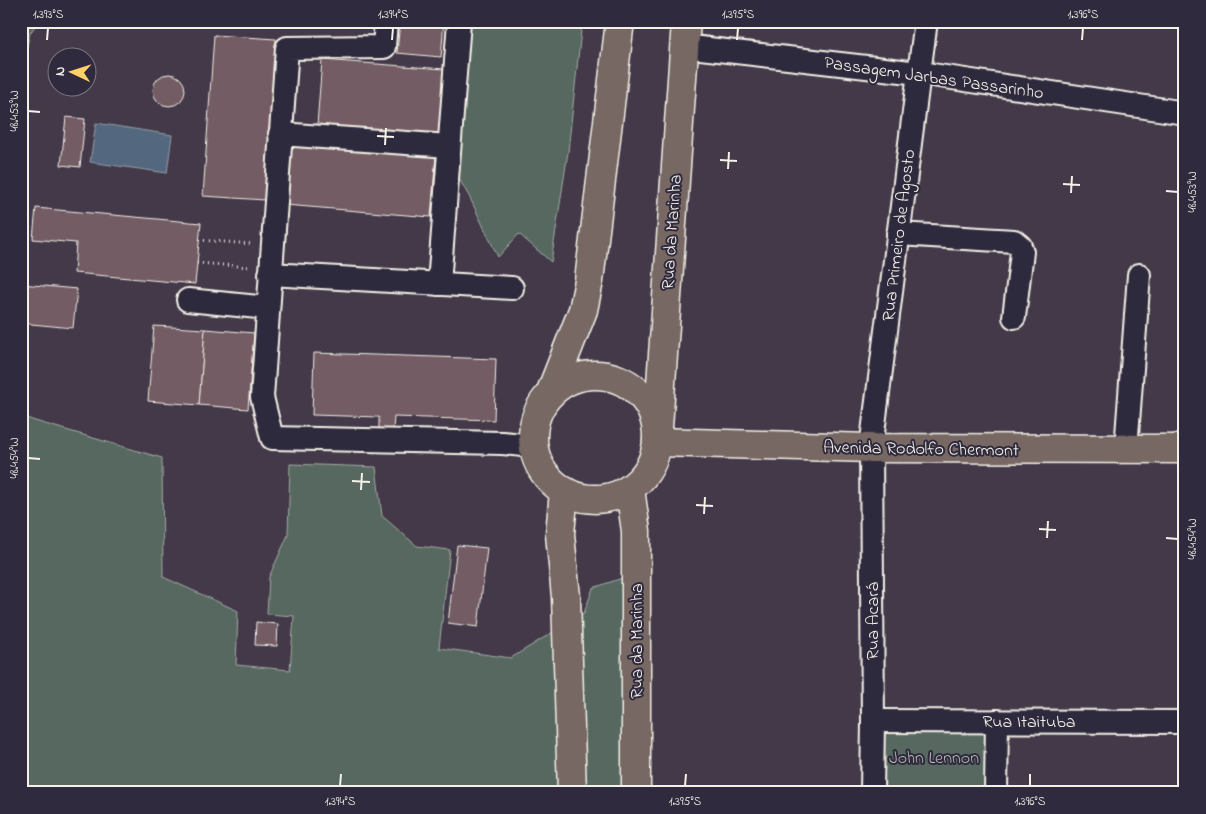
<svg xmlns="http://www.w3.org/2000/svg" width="1206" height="814" font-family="'Indie Flower',sans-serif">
<rect width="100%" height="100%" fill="#433949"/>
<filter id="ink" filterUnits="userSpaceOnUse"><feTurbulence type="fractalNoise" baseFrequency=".02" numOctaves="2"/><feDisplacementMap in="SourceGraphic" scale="10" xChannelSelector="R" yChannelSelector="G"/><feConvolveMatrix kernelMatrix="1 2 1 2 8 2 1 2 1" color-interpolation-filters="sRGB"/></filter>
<g filter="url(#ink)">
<g fill="#566760" stroke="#a5aca4">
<polygon points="21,21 39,21 30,33 21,74"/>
<polygon points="469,21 582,21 568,152 551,262 519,234 498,257 469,196 459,179"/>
<polygon points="21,416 35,421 162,458 163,577 238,611 236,665 290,670 294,616 267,614 269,577 288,535 290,464 376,467 382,516 417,546 450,550 439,648 511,658 584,613 593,588 637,573 642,793 21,793"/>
<polygon points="873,721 997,721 996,793 872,793"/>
</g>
<polygon fill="#52677e" stroke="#939ea8" points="96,123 172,135 167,173 90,162"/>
<g fill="#735b64" stroke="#f4f1e8">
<polygon points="400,21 444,21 441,57 397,53"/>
<polygon points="214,35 276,39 265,200 203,196"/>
<polygon points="322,60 444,69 439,134 317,125"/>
<circle cx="169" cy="90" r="16"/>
<polygon points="66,117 85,119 80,167 61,165"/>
<polygon points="290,142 436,154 431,217 285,205"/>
<polygon points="36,208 201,223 195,284 74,273 76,243 33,239"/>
<polygon points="21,284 77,289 73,328 21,323"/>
<polygon points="154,326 205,329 199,405 148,401"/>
<polygon points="205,329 254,333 248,409 199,405"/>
<polygon points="314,353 496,359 494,420 394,417 393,429 379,429 379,417 312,415"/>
<polygon points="457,545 487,548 478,627 448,623"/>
<polygon points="256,622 278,624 277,646 255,645"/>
<polygon points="21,770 25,770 23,793 21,793"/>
</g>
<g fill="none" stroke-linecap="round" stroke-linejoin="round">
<g stroke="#f4f1e8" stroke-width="26">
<g id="minor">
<polyline points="386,21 384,47 287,48 262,397 272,438 502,443 534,446"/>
<polyline points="683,46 919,73 1185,113"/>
<polyline points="280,134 449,146"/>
<polyline points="898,234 1014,241 1020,246 1022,252 1014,317"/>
<polyline points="270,274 512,288"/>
<polyline points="439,284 459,21"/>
<polyline points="188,300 268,308"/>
<polyline points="1126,449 1139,275"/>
<polyline points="873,721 1185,722"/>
<polyline points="872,793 873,721 871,448 919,73 926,21"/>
<polyline points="996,793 997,721"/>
</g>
</g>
<g stroke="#f4f1e8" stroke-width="31">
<g id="major">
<polyline points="686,21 657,442 871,448 1185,449"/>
<circle cx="595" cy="437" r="62"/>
<polyline points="550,394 583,310 589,281 620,21"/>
<polyline points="630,489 636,531 636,793"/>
<polyline points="564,491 560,534 566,597 572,793"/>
</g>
</g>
<g stroke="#f4f1e8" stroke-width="3" stroke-dasharray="1 4" stroke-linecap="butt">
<polyline points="199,240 252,244"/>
<polyline points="197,263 250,267"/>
</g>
<use href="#minor" stroke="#2f2a3d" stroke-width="22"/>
<use href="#major" stroke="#776864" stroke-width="28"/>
</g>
</g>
<path fill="none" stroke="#f4f1e8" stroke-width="2" d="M47 40 48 28M392 40 393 28M737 40 738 28M1082 40 1083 28M28 111 40 112M377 136 394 137M385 145 386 128M720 160 737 161M728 169 729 152M1063 184 1080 185M1166 191 1178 192M1071 193 1072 176M28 458 40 459M352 481 370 482M361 490 362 473M696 505 713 506M704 514 705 497M1039 529 1056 530M1047 538 1048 521M1166 538 1178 539M340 786 341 774M685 786 686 774M1030 786V774"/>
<g text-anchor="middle" stroke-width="4" stroke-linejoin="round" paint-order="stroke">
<g font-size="18" fill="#f4f1e8" stroke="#2f2a3d">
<text transform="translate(934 77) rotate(8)" y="6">Passagem Jarbas Passarinho</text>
<text transform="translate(671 232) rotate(-86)" y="6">Rua da Marinha</text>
<text transform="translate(898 235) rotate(-83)" y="6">Rua Primeiro de Agosto</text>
<text transform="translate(921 448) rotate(1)" y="6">Avenida Rodolfo Chermont</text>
<text transform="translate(872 621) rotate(-90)" y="6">Rua Acará</text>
<text transform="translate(636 641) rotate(-90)" y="6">Rua da Marinha</text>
<text x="1029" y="727">Rua Itaituba</text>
</g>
<g font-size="18" fill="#b5bab2" stroke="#2f2a3d">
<text x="934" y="763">John Lennon</text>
</g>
</g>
<rect width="1206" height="814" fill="none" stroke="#2f2a3d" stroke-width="55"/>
<g transform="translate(72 72) rotate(274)"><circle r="24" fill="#2f2a3d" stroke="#7e7a81"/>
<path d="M0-4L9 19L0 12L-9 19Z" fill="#ffd166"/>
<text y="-8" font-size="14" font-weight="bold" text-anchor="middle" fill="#f4f1e8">N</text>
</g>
<rect x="28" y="28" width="1150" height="758" fill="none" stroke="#f4f1e8" stroke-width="2"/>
<g font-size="12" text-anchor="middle" fill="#f4f1e8">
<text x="48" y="18">1.393°S</text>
<text x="393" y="18">1.394°S</text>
<text x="738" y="18">1.395°S</text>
<text x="1083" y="18">1.396°S</text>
<text transform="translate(14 111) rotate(-90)" y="4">48.453°W</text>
<text transform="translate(1192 192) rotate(-90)" y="4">48.453°W</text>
<text transform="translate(14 458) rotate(-90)" y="4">48.454°W</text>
<text transform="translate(1192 539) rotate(-90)" y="4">48.454°W</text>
<text x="340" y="805">1.394°S</text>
<text x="685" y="805">1.395°S</text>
<text x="1030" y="805">1.396°S</text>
</g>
</svg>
